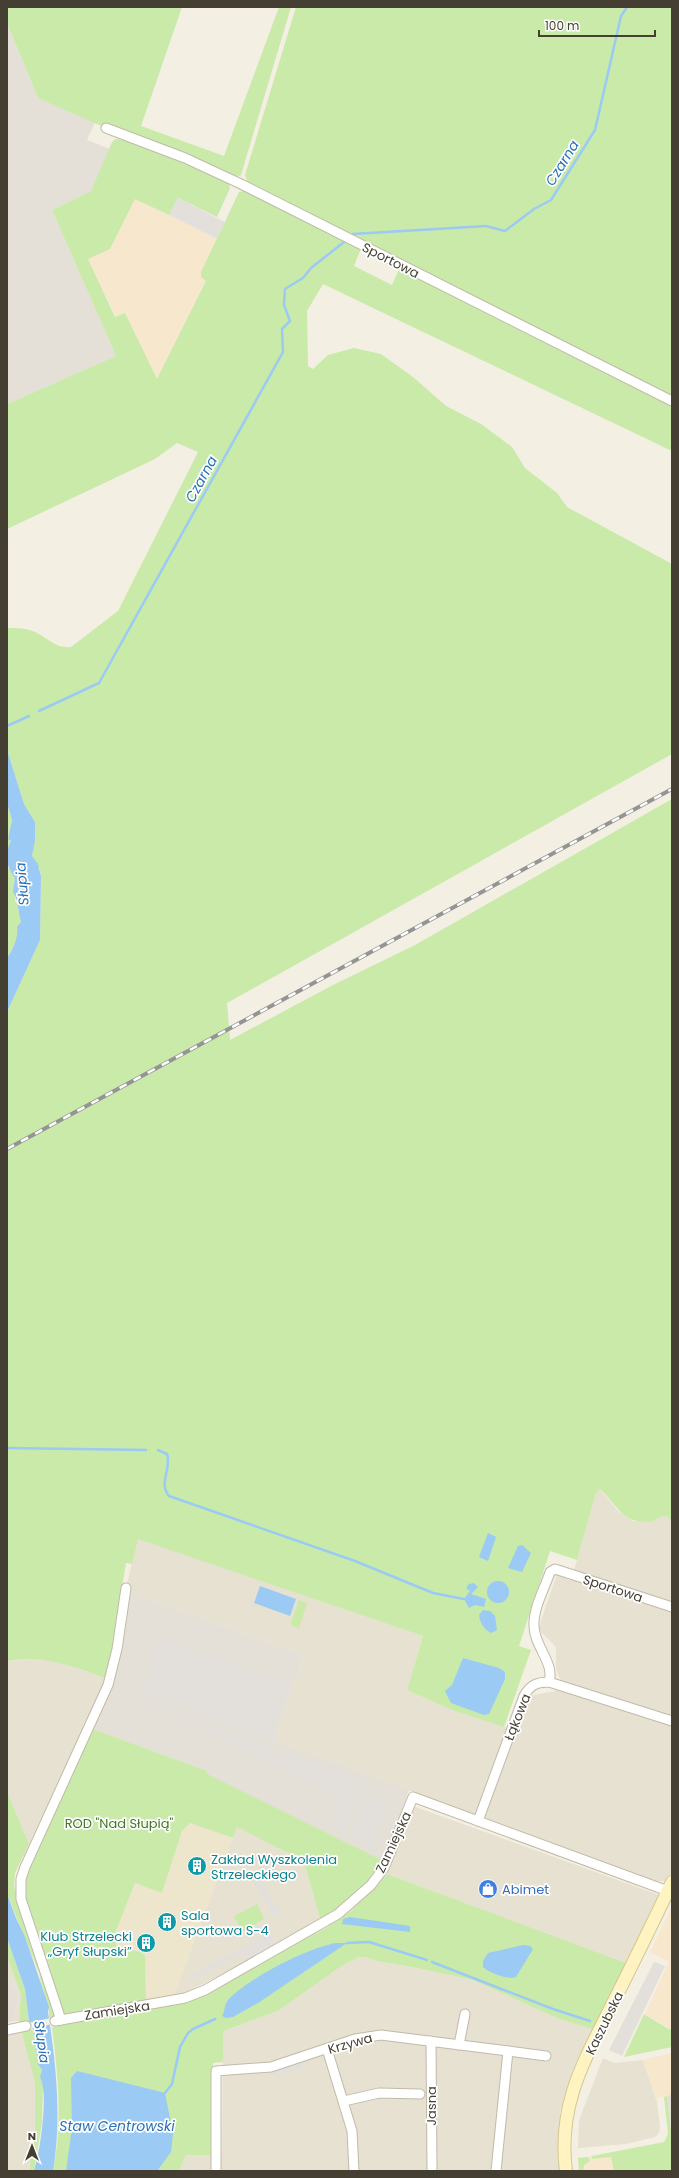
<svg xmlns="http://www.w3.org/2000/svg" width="679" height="2178" font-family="Poppins,sans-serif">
<rect width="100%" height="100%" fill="#f3efe3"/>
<g fill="#e7e1d1">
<polygon points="600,1489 618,1511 633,1521 654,1521 659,1517 667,1516 672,1523 672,1871 668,1880 655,1882 273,1740 304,1655 128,1592 126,1588 138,1538 423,1636 407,1690 452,1710 518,1731 529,1696 555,1691 560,1679 556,1669 556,1647 538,1629 557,1574 571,1581 596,1493"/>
<polygon points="47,1659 63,1663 107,1679 29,1844 7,1791 7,1661"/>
<polygon points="413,1806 659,1895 626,1963 387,1874"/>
<polygon points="237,1827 304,1861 321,1922 187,1992 174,1995"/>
<polygon points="7,1957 21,1995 19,2021 14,2021 18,1995 14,1986 7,1983"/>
<polygon points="359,1957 366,1957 376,1961 412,1967 473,1980 559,2019 595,2030 568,2090 560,2112 561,2171 179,2171 186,2155 222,2155 223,2031 278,2011 343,1965"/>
<polygon points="21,2030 35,2083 35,2130 29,2171 7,2171 7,2033"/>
<polygon points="603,2058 614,2063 643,2060 657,2102 660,2126 659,2133 655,2137 626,2144 578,2148 579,2120"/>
</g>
<g fill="#f7e7cc">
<polygon points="135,198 217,239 206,281 157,380 125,313 116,317 88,259 110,249"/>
<polygon points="672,1907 672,2026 671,2030 645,2014 669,1962 650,1952"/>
<polygon points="672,2053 672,2094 656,2099 643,2060"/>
<polygon points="615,2153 658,2161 660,2171 579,2171 578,2158"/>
</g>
<g fill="#e4e0d8">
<polygon points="7,23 38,98 96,120 87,140 110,149 91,191 52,210 116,356 7,404"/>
<polygon points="128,1592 304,1655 273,1740 409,1790 384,1861 206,1774 207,1771 93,1729 114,1681"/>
<polygon points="7,1983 14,1986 18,1995 14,2021 7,2023"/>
<polygon points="672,2094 672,2141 667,2096"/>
</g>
<polygon fill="#ede5cc" points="190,1823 233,1838 174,1995 146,2000 145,1956 140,1952 116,1946 115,1933 135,1883 162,1893 182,1831"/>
<g fill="#c9eaa9">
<polygon points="7,7 182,7 141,126 224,156 279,7 291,7 241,175 237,177 219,168 107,125 106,128 38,98 7,23"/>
<polygon points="296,7 672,7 672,396 248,183 245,175"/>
<path d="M116 139 123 140 194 166 229 183 230 188 217 217 178 198 169 215 135 199 110 249 88 259 115 317 125 313 157 379 206 281 201 277V272L239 192 247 190 361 248 354 266 392 285 400 267 672 404V451L323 284 307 311 308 366 313 369 328 355 354 348 381 354 413 377 446 406 481 424 512 447 525 468 557 493 567 507 672 564V754L227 1003 230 1040 331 986 415 945 672 799V1523L667 1516 659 1517 654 1521C622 1525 620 1508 600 1489L596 1493 577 1560 550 1551 519 1646 531 1650 504 1727 452 1710 407 1690 423 1636 138 1539 132 1564 126 1563 107 1679C68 1665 50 1656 7 1661V1012L40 940 41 876 40 869 32 856 35 822 24 804 8 753 7 628C17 628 26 628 35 632 48 638 56 649 71 647L118 611 198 452 177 443 155 459 7 529V404L116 356 52 210 91 191 112 142Z"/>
<polygon points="7,803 12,820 8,839 11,841 7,854"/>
<path d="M7 866 15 878C13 886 17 893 15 901L18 904C17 911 21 916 21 923 21 931 12 951 7 958Z"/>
<polygon points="299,1600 307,1603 299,1628 290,1625"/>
<path d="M93 1729 207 1771V1774L384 1861C365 1884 347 1907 321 1922L304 1861 237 1827 233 1838 190 1823 182 1831 162 1893 135 1883 115 1933 116 1946 140 1952 145 1956 146 2000 65 2016 24 1895V1882Z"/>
<polygon points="7,1791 29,1844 15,1873 14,1886 59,2017 49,2018 49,2007 46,2001 39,1973 7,1894"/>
<path d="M387 1874 626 1963 595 2030 559 2019 473 1980 412 1967 376 1961 366 1957H359L343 1965 278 2011 223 2031V2062L213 2063 212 2155H186L179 2171H53C63 2123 58 2075 52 2027L188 2002 264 1959 324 1929 351 1911Z"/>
<polygon points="257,1904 264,1919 244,1931 241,1930 234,1916"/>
<polygon points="7,1938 25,1989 29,2021 19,2021 21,1995 7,1957"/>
<polygon points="644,2014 670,2030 672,2026 672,2047 624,2057"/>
<path d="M31 2029C42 2039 34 2059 42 2070L41 2079 43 2084 42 2123 34 2171H29L35 2130V2083L21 2030Z"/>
<polygon points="667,2096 672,2141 672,2171 614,2171 611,2157 592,2159 592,2156 664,2142 668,2134 664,2097"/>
<polygon points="588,2157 590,2161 584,2165 584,2169 579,2171 578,2158"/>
</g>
<g fill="#e3e0dc">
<polygon points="178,198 225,222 217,239 169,215"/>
<polygon points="160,1638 292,1686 273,1740 141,1692"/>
<polygon points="138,1699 274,1748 266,1762 194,1724 136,1704"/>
<polygon points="281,1751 365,1783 346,1833 329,1824 342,1798 275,1763"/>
<polygon points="367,1794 388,1801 373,1847 352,1835"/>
<polygon points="258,1880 264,1882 263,1885 270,1892 269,1895 273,1899 276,1908 279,1909 279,1914 276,1913 275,1916 271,1915 272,1912 267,1908 266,1902 263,1901 264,1899 254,1885 255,1882 257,1882"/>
<polygon points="263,1923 266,1928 245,1938 243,1933"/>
<polygon points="269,1933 276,1945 246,1961 242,1954 192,1981 189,1976"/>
<polygon points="654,1962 665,1966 622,2056 609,2050"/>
<polygon points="308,2059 310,2064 275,2077 272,2071"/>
</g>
<g fill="#9bcaf4">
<path d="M7 743 8 753 24 804 35 822V840L32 856 38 864 41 876 40 940 7 1012V958C13 950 19 936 17 927L21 922C18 913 18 898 13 892L15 878C6 866 4 855 11 841L8 839 12 820 7 803Z"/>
<polygon points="488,1533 496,1537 488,1561 479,1557"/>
<polygon points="522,1545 531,1553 522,1572 508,1568 518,1546"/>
<circle cx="498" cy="1592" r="11"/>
<polygon points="474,1583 478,1587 471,1594 486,1599 484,1607 475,1605 469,1608 464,1599 470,1591 466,1588 469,1584"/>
<polygon points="260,1586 296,1599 290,1616 254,1603"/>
<path d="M483 1610 490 1611 495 1616 497 1630 491 1633C484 1629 480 1623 479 1615Z"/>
<polygon points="463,1658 499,1668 505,1672 505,1679 489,1714 484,1715 451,1703 445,1691 452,1685"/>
<path d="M7 1894 16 1918 25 1937 49 2007 48 2012C56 2064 62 2118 53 2171H34C40 2152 49 2094 40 2077L42 2070 38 2064 34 2032 29 2021 25 1989 7 1938Z"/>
<polygon points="350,1917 410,1926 410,1932 342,1924 343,1919"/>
<path d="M336 1943H347L258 2003 233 2017 226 2018 222 2016C225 2012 224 2005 228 2000 249 1978 307 1948 336 1943Z"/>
<path d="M523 1945 530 1946 533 1949 516 1977C508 1980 489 1973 483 1967V1961L488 1953Z"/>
<polygon points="77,2071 165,2093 173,2134 171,2152 157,2171 66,2171 72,2128 71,2078"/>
</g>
<polygon fill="#f3efe3" points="51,2018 52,2024 29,2029 27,2023"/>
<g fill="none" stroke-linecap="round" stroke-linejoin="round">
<g stroke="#9bcaf4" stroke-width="2.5">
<polyline points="353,234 486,226 505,231 534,209 551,200 595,130 621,16 627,7"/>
<polyline points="39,711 99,683 283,352 282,329 290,321 284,305 285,289 303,278 311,268 344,242"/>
<polyline points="7,726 29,716"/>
<polyline points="7,1448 146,1450"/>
<path d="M158 1450 167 1454C172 1469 158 1483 169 1496L355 1561 433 1593 464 1599"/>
<polyline points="347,1943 369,1942 427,1960"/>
<polyline points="432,1962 553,2009 590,2021"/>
<polyline points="165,2093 172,2084 180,2047 188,2033 193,2029 215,2019"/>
</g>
<g stroke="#c1baa8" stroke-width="11">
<g id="street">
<polyline points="106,128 185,158 241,184 672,401"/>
<path d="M549 1682C555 1663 534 1646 534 1626 533 1608 545 1588 550 1572L555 1569 672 1607"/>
<path d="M478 1821 524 1696C530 1685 537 1682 549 1682L672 1721"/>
<polyline points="61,2020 21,1899 21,1879 25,1867 108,1685 117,1649 126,1588"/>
<polyline points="55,2021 185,1998 205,1990 338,1914 371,1885 384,1868 413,1797 668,1891"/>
<polyline points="7,2030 26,2026"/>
<polyline points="431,2041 432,2171"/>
<polyline points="459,2045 465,2014"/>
<polyline points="327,2049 352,2131 354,2171"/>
<polyline points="508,2051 546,2056"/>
<polyline points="344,2101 379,2093 420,2094"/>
<polyline points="216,2171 216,2071 271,2067 355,2039 381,2035 508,2051 496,2171"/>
</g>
</g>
<g stroke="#d5c790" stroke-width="14">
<path id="secondary" d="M566 2171C557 2102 587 2056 616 1997 635 1959 654 1921 672 1882"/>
</g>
<use href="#street" stroke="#fff" stroke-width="9"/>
<use href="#secondary" stroke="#fff4c1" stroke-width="12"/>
<g stroke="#949494" stroke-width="4">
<polyline id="rail" points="7,1149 672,789"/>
</g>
<use href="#rail" stroke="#fff" stroke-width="2.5" stroke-dasharray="8" stroke-linecap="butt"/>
</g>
<defs>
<g id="building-disc" transform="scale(1)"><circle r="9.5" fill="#0f9aa8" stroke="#fff"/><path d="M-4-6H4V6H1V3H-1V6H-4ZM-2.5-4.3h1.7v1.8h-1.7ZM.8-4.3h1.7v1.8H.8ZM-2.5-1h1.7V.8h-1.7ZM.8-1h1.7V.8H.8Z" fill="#fff"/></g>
<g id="shop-disc" transform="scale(1)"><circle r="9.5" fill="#3f7fe0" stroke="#fff"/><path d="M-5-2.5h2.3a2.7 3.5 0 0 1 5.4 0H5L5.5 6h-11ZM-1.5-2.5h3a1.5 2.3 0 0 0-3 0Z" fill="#fff"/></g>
</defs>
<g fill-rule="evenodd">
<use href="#building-disc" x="197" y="1866"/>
<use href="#shop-disc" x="488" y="1889"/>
<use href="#building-disc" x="167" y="1922"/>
<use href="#building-disc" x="146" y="1943"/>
</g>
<g text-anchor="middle" stroke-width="3.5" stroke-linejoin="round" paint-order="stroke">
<g font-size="13" fill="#453f33" stroke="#fff">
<text transform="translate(391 260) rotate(27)" y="5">Sportowa</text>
<text transform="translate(613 1588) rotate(18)" y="5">Sportowa</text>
<text transform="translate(517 1717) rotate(-68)" y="5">Łąkowa</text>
<text transform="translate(393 1842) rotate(-65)" y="5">Zamiejska</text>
<text transform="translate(117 2010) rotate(-9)" y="5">Zamiejska</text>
<text transform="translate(604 2023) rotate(-64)" y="5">Kaszubska</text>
<text transform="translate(350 2043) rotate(-16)" y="5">Krzywa</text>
<text transform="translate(431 2106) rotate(-90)" y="5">Jasna</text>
</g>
<g font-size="13" fill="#3f7924" stroke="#fff">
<text x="119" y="1828">ROD "Nad Słupią"</text>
</g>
<g font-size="13" fill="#0d838f" stroke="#fff" text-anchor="start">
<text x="211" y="1864">Zakład Wyszkolenia<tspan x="211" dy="15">Strzeleckiego</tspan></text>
<text x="181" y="1920">Sala<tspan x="181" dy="15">sportowa S-4</tspan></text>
<text x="132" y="1941" text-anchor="end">Klub Strzelecki<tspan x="132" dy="15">„Gryf Słupski”</tspan></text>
</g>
<g font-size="13" fill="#366cbe" stroke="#fff" text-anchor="start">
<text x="502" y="1894">Abimet</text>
</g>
<g font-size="14" font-style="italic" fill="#2771b6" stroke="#fff">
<text transform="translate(562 163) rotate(-58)" y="5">Czarna</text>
<text transform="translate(201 479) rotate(-61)" y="5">Czarna</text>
<text transform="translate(22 884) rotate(-95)" y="5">Słupia</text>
<text transform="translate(42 2042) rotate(82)" y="5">Słupia</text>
<text x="117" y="2131">Staw Centrowski</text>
</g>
</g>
<rect width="679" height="2178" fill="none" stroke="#453f33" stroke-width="16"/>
<g transform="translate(32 2146)" stroke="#ffffff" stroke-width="3" paint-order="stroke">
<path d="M0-3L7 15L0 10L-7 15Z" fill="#453f33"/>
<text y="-6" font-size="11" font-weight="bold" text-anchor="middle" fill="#453f33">N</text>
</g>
<path d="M539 30v6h116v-6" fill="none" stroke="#453f33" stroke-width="2"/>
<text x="545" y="30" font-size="12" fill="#453f33" stroke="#ffffff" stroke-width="3" paint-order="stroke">100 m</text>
</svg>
